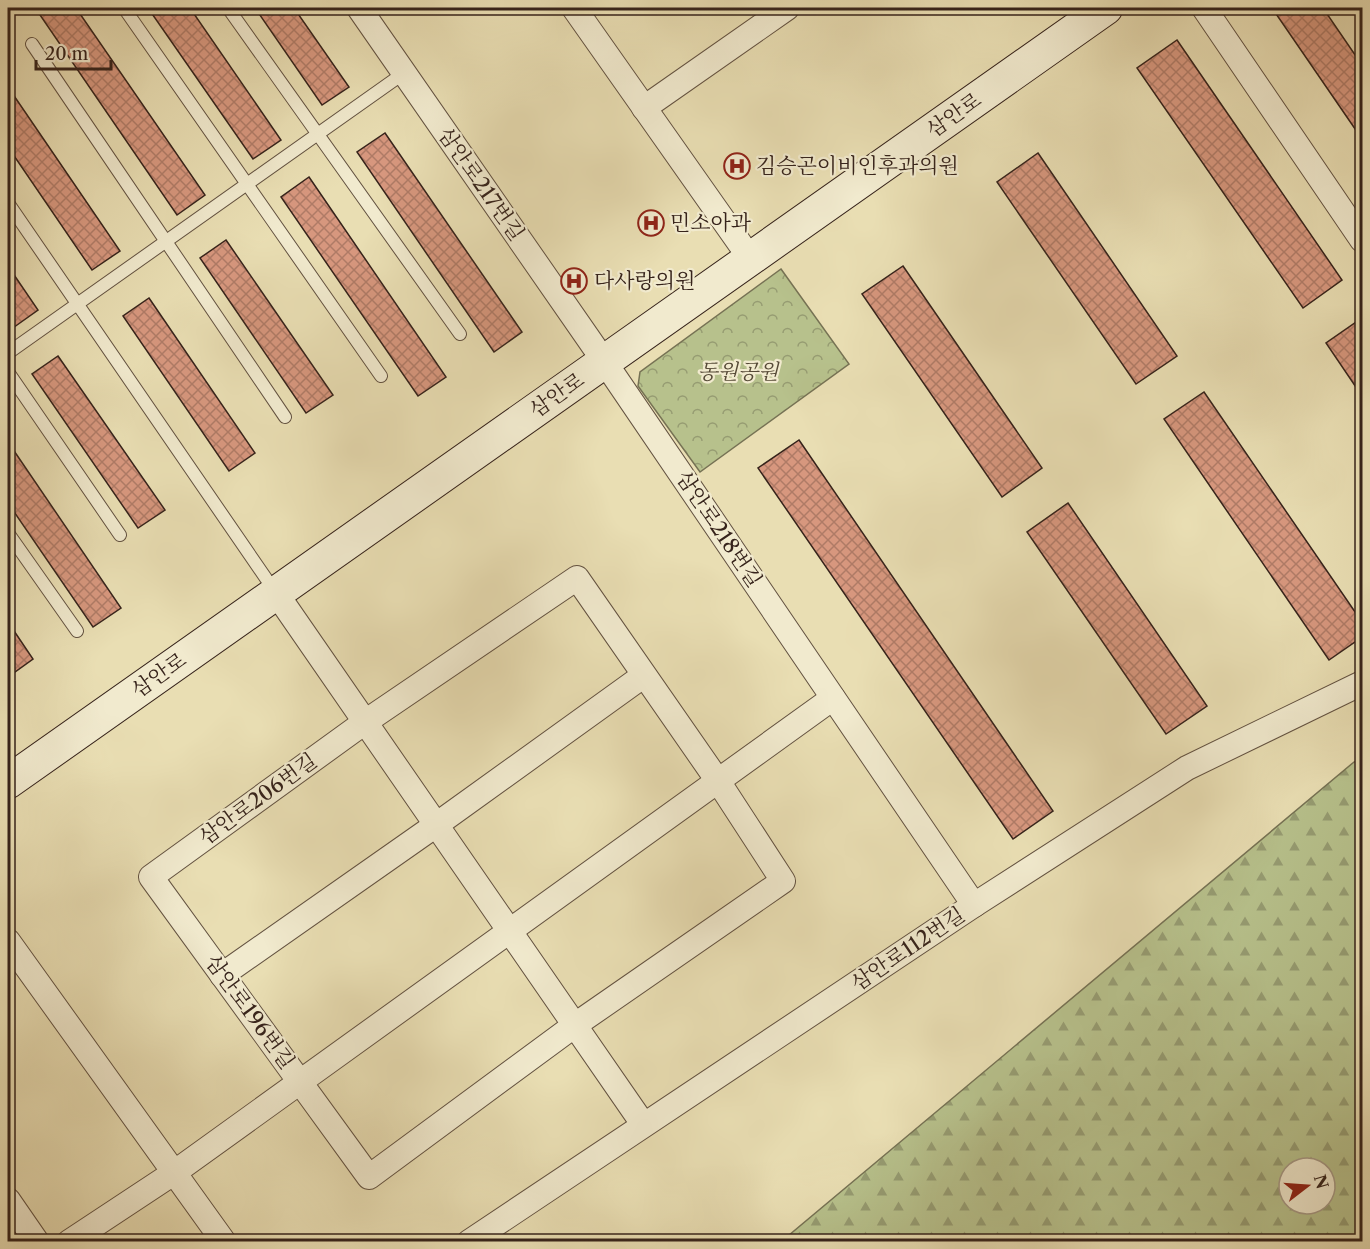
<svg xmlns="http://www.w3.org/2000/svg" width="1370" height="1249" font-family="'Libre Caslon Text','Noto Serif KR',serif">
<defs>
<pattern id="forest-firs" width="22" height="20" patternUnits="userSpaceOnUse" patternTransform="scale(1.5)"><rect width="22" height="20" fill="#b7c18c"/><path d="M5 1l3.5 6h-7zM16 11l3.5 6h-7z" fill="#969c72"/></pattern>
<pattern id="park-crowns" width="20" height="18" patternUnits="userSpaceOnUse" patternTransform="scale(1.5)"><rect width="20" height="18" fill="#b7c18c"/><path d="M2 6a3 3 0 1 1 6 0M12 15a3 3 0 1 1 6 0" fill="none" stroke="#969c72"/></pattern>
<pattern id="building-cross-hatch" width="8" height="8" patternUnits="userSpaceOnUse" patternTransform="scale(1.5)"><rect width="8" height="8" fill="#d7977e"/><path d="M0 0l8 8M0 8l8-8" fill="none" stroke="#af7b66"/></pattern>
</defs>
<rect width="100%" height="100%" fill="#e9deb3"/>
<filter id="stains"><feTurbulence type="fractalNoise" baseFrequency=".00333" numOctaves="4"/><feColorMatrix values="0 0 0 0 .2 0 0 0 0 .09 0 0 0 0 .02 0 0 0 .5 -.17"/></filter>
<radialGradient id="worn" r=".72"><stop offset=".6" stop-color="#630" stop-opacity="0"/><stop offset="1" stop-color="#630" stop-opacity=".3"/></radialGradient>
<path fill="url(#forest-firs)" stroke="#767254" stroke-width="1.5" fill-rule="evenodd" d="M1362 757V1241H782L1354 762ZM1289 1168H1325V1204H1289Z"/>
<polygon fill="url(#park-crowns)" stroke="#767254" stroke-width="1.5" points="781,269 849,364 700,472 638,386 640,372"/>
<g fill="url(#building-cross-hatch)" stroke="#36231b" stroke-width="1.5">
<polygon points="51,8 76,8 205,195 177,215 40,15"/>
<polygon points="148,8 190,8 281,140 253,159"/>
<polygon points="255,8 294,8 349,87 322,105"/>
<polygon points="1272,8 1323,8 1362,65 1362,139"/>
<polygon points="1177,40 1342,280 1303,308 1137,68"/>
<polygon points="8,87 120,251 92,270 8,147"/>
<polygon points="385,133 522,332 494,352 357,152"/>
<polygon points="1038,153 1177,356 1136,384 997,182"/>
<polygon points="309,177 446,377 418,396 281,197"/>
<polygon points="226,240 333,395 306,413 200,258"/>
<polygon points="8,266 38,310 10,330 8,326"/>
<polygon points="903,266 1042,468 1002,497 862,294"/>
<polygon points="149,298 255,453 229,471 123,316"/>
<polygon points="1362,318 1362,396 1326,343"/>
<polygon points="58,356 165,510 138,528 32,374"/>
<polygon points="1204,392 1362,622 1362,637 1329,660 1164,419"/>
<polygon points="799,440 1053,811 1013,839 758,468"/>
<polygon points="8,442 121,608 93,627 8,503"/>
<polygon points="1068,503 1207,706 1166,734 1027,532"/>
<polygon points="8,622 33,659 8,677"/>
</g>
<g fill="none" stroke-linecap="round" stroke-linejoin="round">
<g stroke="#635241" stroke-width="14">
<g id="service">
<polyline points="124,8 381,376"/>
<polyline points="228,8 460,334"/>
<polyline points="32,44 285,417"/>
<polyline points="8,203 276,593"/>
<polyline points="8,353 404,73"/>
<polyline points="8,372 120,535"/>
<polyline points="8,533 77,631"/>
</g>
</g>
<g stroke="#635241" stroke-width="26">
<g id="minor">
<polyline points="359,8 604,361 974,905"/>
<polyline points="574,8 750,258"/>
<polyline points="1204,8 1362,240"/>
<polyline points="644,108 787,8"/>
<polygon points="577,578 718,781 783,881 575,1025 369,1177 151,877 365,722"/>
<polyline points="276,593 643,1124"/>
<polyline points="8,941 224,1242"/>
<polyline points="222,975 436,825 643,676"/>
<polyline points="8,1200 37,1242"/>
<polyline points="69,1242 175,1172 833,698"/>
<polyline points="469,1242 974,905 1187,768 1362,683"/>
</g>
</g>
<g stroke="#36231b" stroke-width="35">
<polyline id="secondary" points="8,782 1106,8"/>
</g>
<use href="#service" stroke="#f1eace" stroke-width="12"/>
<use href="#minor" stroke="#f1eace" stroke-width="24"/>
<use href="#secondary" stroke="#f1eace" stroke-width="33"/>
</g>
<defs>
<g id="hospital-ring" transform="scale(1.35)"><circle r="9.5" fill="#f1eace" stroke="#8f2418" stroke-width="1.5"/><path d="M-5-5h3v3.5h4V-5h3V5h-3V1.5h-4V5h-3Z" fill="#8f2418"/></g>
</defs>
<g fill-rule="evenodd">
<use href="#hospital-ring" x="737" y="166"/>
<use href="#hospital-ring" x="651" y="223"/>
<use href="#hospital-ring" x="574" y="281"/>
</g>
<g text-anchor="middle" stroke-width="4.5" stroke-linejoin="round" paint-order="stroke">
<g font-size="21" fill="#36231b" stroke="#f1eace">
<text transform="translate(954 115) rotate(-35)" y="7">삼안로</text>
<text transform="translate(481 184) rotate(55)" y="7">삼안로217번길</text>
<text transform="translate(557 395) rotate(-35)" y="7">삼안로</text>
<text transform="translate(719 529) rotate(56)" y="7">삼안로218번길</text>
<text transform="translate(159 675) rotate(-35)" y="7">삼안로</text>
<text transform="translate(258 799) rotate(-36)" y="7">삼안로206번길</text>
<text transform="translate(908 949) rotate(-34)" y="7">삼안로112번길</text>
<text transform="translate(250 1012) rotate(54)" y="7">삼안로196번길</text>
</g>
<g font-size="21" fill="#36231b" stroke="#f1eace" text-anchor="start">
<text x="756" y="173">김승곤이비인후과의원</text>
<text x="670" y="230">민소아과</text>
<text x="594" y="288">다사랑의원</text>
</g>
<g font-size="21" font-style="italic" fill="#564a37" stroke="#f1eace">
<text x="738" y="379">동원공원</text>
</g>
</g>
<rect width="1370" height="1249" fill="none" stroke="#e9deb3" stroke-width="30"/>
<rect x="9" y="9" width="1352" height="1231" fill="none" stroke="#36231b" stroke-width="3"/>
<rect x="15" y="15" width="1340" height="1219" fill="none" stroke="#36231b" stroke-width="1.5"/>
<g transform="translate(1307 1186) rotate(73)"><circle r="28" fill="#f1eace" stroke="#a69a86" stroke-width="1.5"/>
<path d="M0-4.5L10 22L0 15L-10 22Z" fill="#8f2418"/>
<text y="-9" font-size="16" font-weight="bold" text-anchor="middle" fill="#36231b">N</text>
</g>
<path d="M36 60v9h75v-9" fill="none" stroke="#36231b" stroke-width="3"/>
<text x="45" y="60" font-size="18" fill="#36231b" stroke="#f1eace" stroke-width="4.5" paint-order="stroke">20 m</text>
<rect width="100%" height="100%" filter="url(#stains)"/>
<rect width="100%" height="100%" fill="url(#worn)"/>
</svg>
